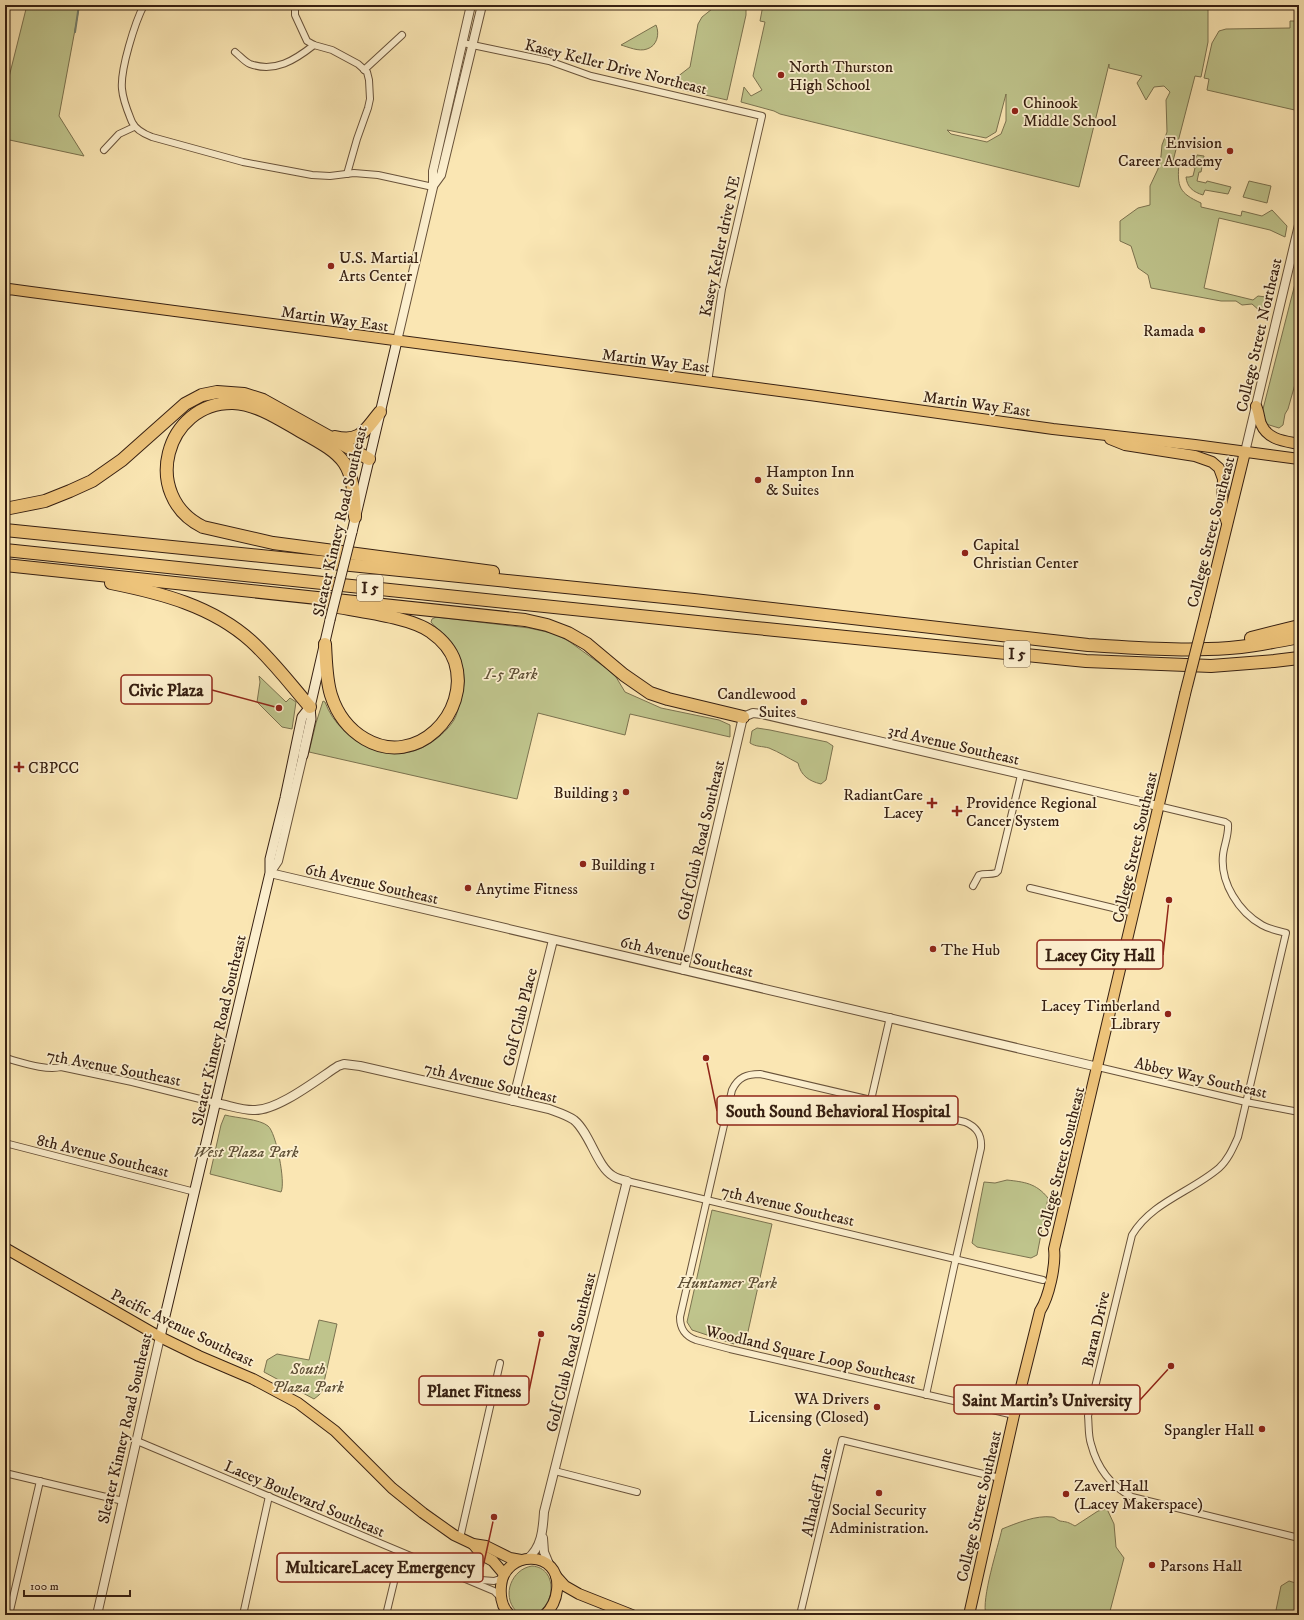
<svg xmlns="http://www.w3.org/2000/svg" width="1304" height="1620" font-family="'IM FELL DW Pica',serif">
<rect width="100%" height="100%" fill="#fae6b3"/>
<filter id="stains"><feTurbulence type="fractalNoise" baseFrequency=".005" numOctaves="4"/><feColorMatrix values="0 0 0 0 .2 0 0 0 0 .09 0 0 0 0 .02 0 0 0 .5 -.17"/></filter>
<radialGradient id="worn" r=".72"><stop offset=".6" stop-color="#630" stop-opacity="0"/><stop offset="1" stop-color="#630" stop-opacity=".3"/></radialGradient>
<g fill="#bfc48c" stroke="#7b724f" fill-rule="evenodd">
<polygon points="27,5 82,5 79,8 59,116 84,156 5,139 5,93"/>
<polygon points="717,5 742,5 746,9 746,15 727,100 671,87 672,81 690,67 698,24 702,17"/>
<path d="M763 5H1208V42L1201 77 1195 76 1173 161 1179 163C1177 187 1179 193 1201 203V207L1241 216 1242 211 1262 216 1272 210 1287 226 1285 237 1270 230 1219 218 1204 288 1253 300 1258 296 1266 297 1268 304 1267 311H1260L1252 304 1242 305 1236 301H1221L1151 288 1148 275 1138 268 1131 246 1120 241V221L1138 208 1150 205V186L1158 169 1161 156 1162 145 1167 132 1166 100 1170 92 1164 86 1154 87 1146 100 1137 83 1142 76 1109 68V64L1079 187 780 114 774 111 741 102 744 87 751 96 762 90 753 76 765 22 760 21ZM1006 94V121L1001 134 987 142 951 134 947 130 986 138 996 132Z"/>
<polygon points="1290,21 1299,21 1299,111 1207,90 1209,79 1204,78 1212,43 1219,31 1226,29 1290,28"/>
<path d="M656 25C660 34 657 46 647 49 639 52 628 47 621 45Z"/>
<path d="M1197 155 1204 156 1201 172H1199L1197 181 1206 183 1207 181 1231 187 1228 194 1205 190 1203 195C1193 192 1187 187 1186 177H1189L1193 176 1195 168 1193 167Z"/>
<polygon points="1249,181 1271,186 1267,203 1243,197"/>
<polygon points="1299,268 1299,370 1288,409 1285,414 1283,425 1279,428 1266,424 1262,413"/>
<path d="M436 617 529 628 556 634 570 642 606 668 616 677 625 692 661 708 719 720 730 725V737L630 714 625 735 538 713 517 799 309 752 316 723 323 701 325 702C333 724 350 739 372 746 382 750 391 753 401 753 421 753 444 736 454 720 457 715 458 708 460 702 465 687 466 673 459 658 456 651 451 643 446 637 442 631 435 628 431 622L432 619Z"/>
<polygon points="259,676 286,702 290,698 296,702 292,729 282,727 257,702 260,682"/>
<path d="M757 728 770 730 827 742 833 746 826 780 821 784C809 781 801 776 798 763 788 758 779 752 769 748 762 746 756 747 750 743L752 731Z"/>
<path d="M225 1115C236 1118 260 1119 268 1126 276 1132 286 1183 281 1192L210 1174 221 1125Z"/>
<path d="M1007 1180C1024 1182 1036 1183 1048 1198L1037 1255 1031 1258 977 1247 972 1243 984 1182 995 1183Z"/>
<polygon points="712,1210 772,1224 745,1345 735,1342 734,1344 692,1330 687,1322"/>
<polygon points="319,1320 337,1324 322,1391 319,1395 314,1399 264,1372 267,1360 277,1354 309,1360"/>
<path d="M1107 1509 1114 1524 1116 1547 1124 1558 1109 1615H986C981 1599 998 1547 1002 1529 1017 1523 1036 1515 1052 1517 1055 1517 1057 1520 1060 1521 1067 1522 1068 1522 1075 1526L1098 1511Z"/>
<path d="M532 1566C561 1568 555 1615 527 1615 522 1615 519 1614 516 1611 501 1595 512 1569 532 1566Z"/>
<polygon points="1289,1581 1299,1584 1299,1615 1275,1615 1281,1586"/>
</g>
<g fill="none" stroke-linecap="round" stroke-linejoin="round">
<polyline stroke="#75806e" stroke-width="2" points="75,32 79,5"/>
<g stroke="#68523a" stroke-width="8">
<g id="minor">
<path d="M144 5C135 22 120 70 122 89 123 101 128 112 132 122 136 130 144 134 152 137L243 162 312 175 330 176 354 173 378 175 433 187"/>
<polyline points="295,5 295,15 307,41 314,45 332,50 358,64 367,72 369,80 370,99 368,108 357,139 347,174"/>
<polyline points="463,43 549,61 591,76 762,116 722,289 708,382"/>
<path d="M235 52C240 56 245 62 250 64 275 73 295 60 314 45"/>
<polyline points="364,70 402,35"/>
<polyline points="104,150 119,134 134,127"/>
<path d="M1158 806 1225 822 1228 824C1229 835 1224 845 1223 855 1220 883 1239 912 1262 925 1269 929 1278 931 1286 933L1238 1137C1233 1148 1228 1160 1219 1168 1191 1192 1152 1202 1132 1235L1088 1416C1089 1425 1088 1435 1091 1444 1097 1467 1111 1486 1132 1497L1299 1538"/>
<path d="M973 886 979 875C985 873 990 875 996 873L998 871 1021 775"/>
<polyline points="1030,888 1134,913"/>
<path d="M5 1058C21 1062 46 1071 61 1067L132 1082 216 1103"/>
<polyline points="1098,1067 1246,1102 1299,1112"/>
<polyline points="871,1100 890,1017"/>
<polyline points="5,1143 195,1192"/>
<polyline points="627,1181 1043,1280"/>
<path d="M926 1395 954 1267 981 1148C982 1135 977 1127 965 1122L760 1074C747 1074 738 1077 732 1090L680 1317C680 1329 685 1336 696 1340L730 1349 1014 1415"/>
<polyline points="137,1441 494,1591 500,1597"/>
<polyline points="555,1471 637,1492"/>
<polyline points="5,1473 123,1501"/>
<polyline points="460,1538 500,1363"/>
<polyline points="468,1579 494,1581 503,1578"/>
<polyline points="9,1615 40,1481"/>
<polyline points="243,1615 269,1496"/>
<polyline points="386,1615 401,1553"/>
<polyline points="800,1615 842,1440 1000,1478"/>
</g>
</g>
<g stroke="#68523a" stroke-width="10">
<g id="tertiary">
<polyline points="433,186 441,175 482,5"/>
<polyline points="397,341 433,187 433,171 471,5"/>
<polyline points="1245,452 1299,225"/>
<polyline points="303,755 278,861 270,873 1098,1067"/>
<polyline points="684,970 743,717 753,713 762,714 1158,806"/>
<polyline points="513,1101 553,940"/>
<path d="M216 1103C228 1105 241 1110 253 1110 276 1112 318 1079 338 1066L344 1064 360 1066 549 1109C557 1112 567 1115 574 1120 590 1133 597 1167 613 1176 617 1179 623 1180 627 1181L544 1512C543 1528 542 1548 527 1559"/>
<polyline points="543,1538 544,1552 549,1564"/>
<polyline points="97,1615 160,1337"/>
</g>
</g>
<g stroke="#372012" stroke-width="11">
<g id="secondary">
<polyline points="352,532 397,341"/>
<polyline points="303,755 311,719 310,707 330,620"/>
<polyline points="160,1337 270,873 270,859 285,798 302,717 310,707"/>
</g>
</g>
<g stroke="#372012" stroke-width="12">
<g id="primary">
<polyline points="5,292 9,289 31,292 810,395 1053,429 1195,445 1299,459"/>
<path d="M1256 406C1259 412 1259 419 1261 424 1268 440 1284 441 1299 444"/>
<polyline points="1110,439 1125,445 1195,456 1212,462 1219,468 1223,479 1222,508 1227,523"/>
<polyline points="1205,615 1245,452"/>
<polyline points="5,1248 160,1337 199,1356 253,1379 298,1403 335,1431 392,1488 423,1513 454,1535 473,1544 486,1546 510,1558 521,1560"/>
<polyline points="473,1544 482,1555 493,1561 504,1574"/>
<polyline points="556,1576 565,1586 579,1594 632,1615"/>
<path d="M510 1615C502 1608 500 1597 501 1586 504 1549 562 1549 557 1590 556 1600 552 1608 545 1615"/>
<path d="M969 1615 1014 1415 1040 1311C1049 1297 1056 1265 1054 1249L1185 694"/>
</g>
</g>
<g stroke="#372012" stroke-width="14">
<g id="motorway">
<path d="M335 437C361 443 365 430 380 412"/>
<polyline points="5,509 45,501 70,491 92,481 122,460 185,404 202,395 217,392 244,394 263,400 369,459"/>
<path d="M355 517C353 462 347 457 300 431 279 419 257 404 233 403 165 402 140 496 203 527L273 543 493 572"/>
<path d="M5 530 694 600 1088 645C1128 647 1168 651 1208 649 1238 649 1269 643 1299 637"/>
<polyline points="5,550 736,626 1086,661 1211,666 1274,661 1299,658"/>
<polyline points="5,565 525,620 547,625 568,633 587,644 624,675 650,693 668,699 743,717"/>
<path d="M111 583C161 593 212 606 251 641 273 661 291 685 310 707"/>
<polyline points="1251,638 1299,626"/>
<path d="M325 644C326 660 326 679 331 695 337 714 348 729 365 739 416 769 471 713 455 662 451 650 441 639 431 632 411 617 358 611 332 606"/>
</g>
</g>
<use href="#minor" stroke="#fcefce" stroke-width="6"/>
<use href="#tertiary" stroke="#fcefce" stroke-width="8"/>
<use href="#secondary" stroke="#fcefce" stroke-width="9"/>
<use href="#primary" stroke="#edc37a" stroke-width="10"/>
<use href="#motorway" stroke="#edc37a" stroke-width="12"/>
<g stroke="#372012" stroke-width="11" stroke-linecap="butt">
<polyline id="secondary-bridge" points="330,620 352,532"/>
</g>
<g stroke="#372012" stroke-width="12" stroke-linecap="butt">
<polyline id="primary-bridge" points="1185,694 1205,615"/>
</g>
<use href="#secondary-bridge" stroke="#fcefce" stroke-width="9"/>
<use href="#primary-bridge" stroke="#edc37a" stroke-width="10"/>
</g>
<g fill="#8f2418" stroke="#fcefce" stroke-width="1.5">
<circle cx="781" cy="75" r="4"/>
<circle cx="1015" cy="111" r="4"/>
<circle cx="1230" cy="151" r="4"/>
<circle cx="331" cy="266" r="4"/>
<circle cx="1202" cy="330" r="4"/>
<circle cx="758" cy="480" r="4"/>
<circle cx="965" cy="553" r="4"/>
<circle cx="804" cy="702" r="4"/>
<path d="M17 761h4v4h4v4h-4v4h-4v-4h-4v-4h4z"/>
<circle cx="626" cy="792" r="4"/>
<path d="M930 797h4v4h4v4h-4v4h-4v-4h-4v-4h4z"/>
<path d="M955 805h4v4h4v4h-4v4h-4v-4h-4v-4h4z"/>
<circle cx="583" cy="864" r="4"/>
<circle cx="468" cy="888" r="4"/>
<circle cx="933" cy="949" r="4"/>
<circle cx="1168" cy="1014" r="4"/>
<circle cx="877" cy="1407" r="4"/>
<circle cx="1262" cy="1429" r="4"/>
<circle cx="879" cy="1493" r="4"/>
<circle cx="1066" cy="1494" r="4"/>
<circle cx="1152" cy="1565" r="4"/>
</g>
<g text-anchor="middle" stroke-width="3.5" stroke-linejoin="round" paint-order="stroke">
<g fill="#fcefce" stroke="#725e4a" stroke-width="1">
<rect x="357" y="575" width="26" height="26" rx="3"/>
<rect x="1004" y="641" width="26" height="26" rx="3"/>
</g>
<g font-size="15" font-weight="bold" fill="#372012">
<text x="370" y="593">I 5</text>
<text x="1017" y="659">I 5</text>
</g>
<g font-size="16" fill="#372012" stroke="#fcefce">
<text transform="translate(616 66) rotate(14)" y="6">Kasey Keller Drive Northeast</text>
<text transform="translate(719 246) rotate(-78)" y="6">Kasey Keller drive NE</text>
<text transform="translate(335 318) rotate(8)" y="6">Martin Way East</text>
<text transform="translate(1258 335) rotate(-77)" y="6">College Street Northeast</text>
<text transform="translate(656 360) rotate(7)" y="6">Martin Way East</text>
<text transform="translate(977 403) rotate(8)" y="6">Martin Way East</text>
<text transform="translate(339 521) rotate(-77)" y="6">Sleater Kinney Road Southeast</text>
<text transform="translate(1210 532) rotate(-76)" y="6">College Street Southeast</text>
<text transform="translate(954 744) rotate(13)" y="6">3rd Avenue Southeast</text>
<text transform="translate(700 840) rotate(-77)" y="6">Golf Club Road Southeast</text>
<text transform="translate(1134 847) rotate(-77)" y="6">College Street Southeast</text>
<text transform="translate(372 883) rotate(13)" y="6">6th Avenue Southeast</text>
<text transform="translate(687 956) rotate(13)" y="6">6th Avenue Southeast</text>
<text transform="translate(519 1017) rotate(-76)" y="6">Golf Club Place</text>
<text transform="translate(218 1030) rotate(-77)" y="6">Sleater Kinney Road Southeast</text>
<text transform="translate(114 1067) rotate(11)" y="6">7th Avenue Southeast</text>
<text transform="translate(1201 1077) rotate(13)" y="6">Abbey Way Southeast</text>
<text transform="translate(491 1082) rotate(13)" y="6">7th Avenue Southeast</text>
<text transform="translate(103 1155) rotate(14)" y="6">8th Avenue Southeast</text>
<text transform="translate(1060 1162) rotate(-76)" y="6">College Street Southeast</text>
<text transform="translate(788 1205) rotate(13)" y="6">7th Avenue Southeast</text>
<text transform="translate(183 1327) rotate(26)" y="6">Pacific Avenue Southeast</text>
<text transform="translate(1095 1329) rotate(-77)" y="6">Baran Drive</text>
<text transform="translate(570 1352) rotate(-76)" y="6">Golf Club Road Southeast</text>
<text transform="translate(811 1354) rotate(13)" y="6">Woodland Square Loop Southeast</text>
<text transform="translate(124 1428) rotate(-77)" y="6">Sleater Kinney Road Southeast</text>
<text transform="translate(816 1492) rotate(-77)" y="6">Alhadeff Lane</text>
<text transform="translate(305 1498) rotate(23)" y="6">Lacey Boulevard Southeast</text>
<text transform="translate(978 1506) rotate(-77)" y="6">College Street Southeast</text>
</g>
<g font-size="16" fill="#372012" stroke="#fcefce" text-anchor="start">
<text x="789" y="72">North Thurston<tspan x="789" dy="18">High School</tspan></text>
<text x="1023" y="108">Chinook<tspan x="1023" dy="18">Middle School</tspan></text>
<text x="1222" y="148" text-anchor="end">Envision<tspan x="1222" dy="18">Career Academy</tspan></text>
<text x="339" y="263">U.S. Martial<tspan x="339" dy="18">Arts Center</tspan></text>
<text x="1194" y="336" text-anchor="end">Ramada</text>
<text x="766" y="477">Hampton Inn<tspan x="766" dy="18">&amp; Suites</tspan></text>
<text x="973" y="550">Capital<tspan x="973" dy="18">Christian Center</tspan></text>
<text x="796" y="699" text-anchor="end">Candlewood<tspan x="796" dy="18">Suites</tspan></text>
<text x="28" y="773">CBPCC</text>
<text x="618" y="798" text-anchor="end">Building 3</text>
<text x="923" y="800" text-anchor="end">RadiantCare<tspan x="923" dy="18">Lacey</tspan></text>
<text x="966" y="808">Providence Regional<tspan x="966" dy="18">Cancer System</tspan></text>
<text x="591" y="870">Building 1</text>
<text x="476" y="894">Anytime Fitness</text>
<text x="941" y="955">The Hub</text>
<text x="1160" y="1011" text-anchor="end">Lacey Timberland<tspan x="1160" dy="18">Library</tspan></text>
<text x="869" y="1404" text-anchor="end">WA Drivers<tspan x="869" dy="18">Licensing (Closed)</tspan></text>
<text x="1254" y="1435" text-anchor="end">Spangler Hall</text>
<text x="1074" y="1491">Zaverl Hall<tspan x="1074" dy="18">(Lacey Makerspace)</tspan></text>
<text x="879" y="1515" text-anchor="middle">Social Security<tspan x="879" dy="18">Administration.</tspan></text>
<text x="1160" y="1571">Parsons Hall</text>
</g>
<g font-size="16" font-style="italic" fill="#605137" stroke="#fcefce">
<text x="511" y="679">I-5 Park</text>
<text x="246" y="1157">West Plaza Park</text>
<text x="727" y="1288">Huntamer Park</text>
<text x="308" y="1374">South<tspan x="308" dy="18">Plaza Park</tspan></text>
</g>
</g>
<path fill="none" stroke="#8f2418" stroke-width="1.5" d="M279 708L212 690M1169 900L1163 955M706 1058L717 1111M541 1334L529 1391M1171 1366L1140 1400M494 1517L483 1567"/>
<g fill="#8f2418" stroke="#fcefce" stroke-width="1.5">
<circle cx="279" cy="708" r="4"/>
<circle cx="1169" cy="900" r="4"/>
<circle cx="706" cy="1058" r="4"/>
<circle cx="541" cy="1334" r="4"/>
<circle cx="1171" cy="1366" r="4"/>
<circle cx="494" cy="1517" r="4"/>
</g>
<g fill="#fcefce" stroke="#8f2418" stroke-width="1.5">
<rect x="121" y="675" width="91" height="29" rx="4"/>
<rect x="1037" y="940" width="126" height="29" rx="4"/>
<rect x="717" y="1096" width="241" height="29" rx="4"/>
<rect x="419" y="1376" width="110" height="29" rx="4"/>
<rect x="954" y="1385" width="186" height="29" rx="4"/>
<rect x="277" y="1553" width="206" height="29" rx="4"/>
</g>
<g font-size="17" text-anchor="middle" font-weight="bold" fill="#372012">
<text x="166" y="696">Civic Plaza</text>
<text x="1100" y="961">Lacey City Hall</text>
<text x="838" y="1117">South Sound Behavioral Hospital</text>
<text x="474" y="1397">Planet Fitness</text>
<text x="1047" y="1406">Saint Martin's University</text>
<text x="380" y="1573">MulticareLacey Emergency</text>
</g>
<rect width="1304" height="1620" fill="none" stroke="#fae6b3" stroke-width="20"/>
<rect x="6" y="6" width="1292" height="1608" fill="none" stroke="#372012" stroke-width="2"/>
<rect x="10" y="10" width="1284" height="1600" fill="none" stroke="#372012"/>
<path d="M24 1590v6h106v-6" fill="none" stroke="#372012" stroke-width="2"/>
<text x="30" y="1590" font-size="12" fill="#372012" stroke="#fcefce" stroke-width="3" paint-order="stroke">100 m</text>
<rect width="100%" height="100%" filter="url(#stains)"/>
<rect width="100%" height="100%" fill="url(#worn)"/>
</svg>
